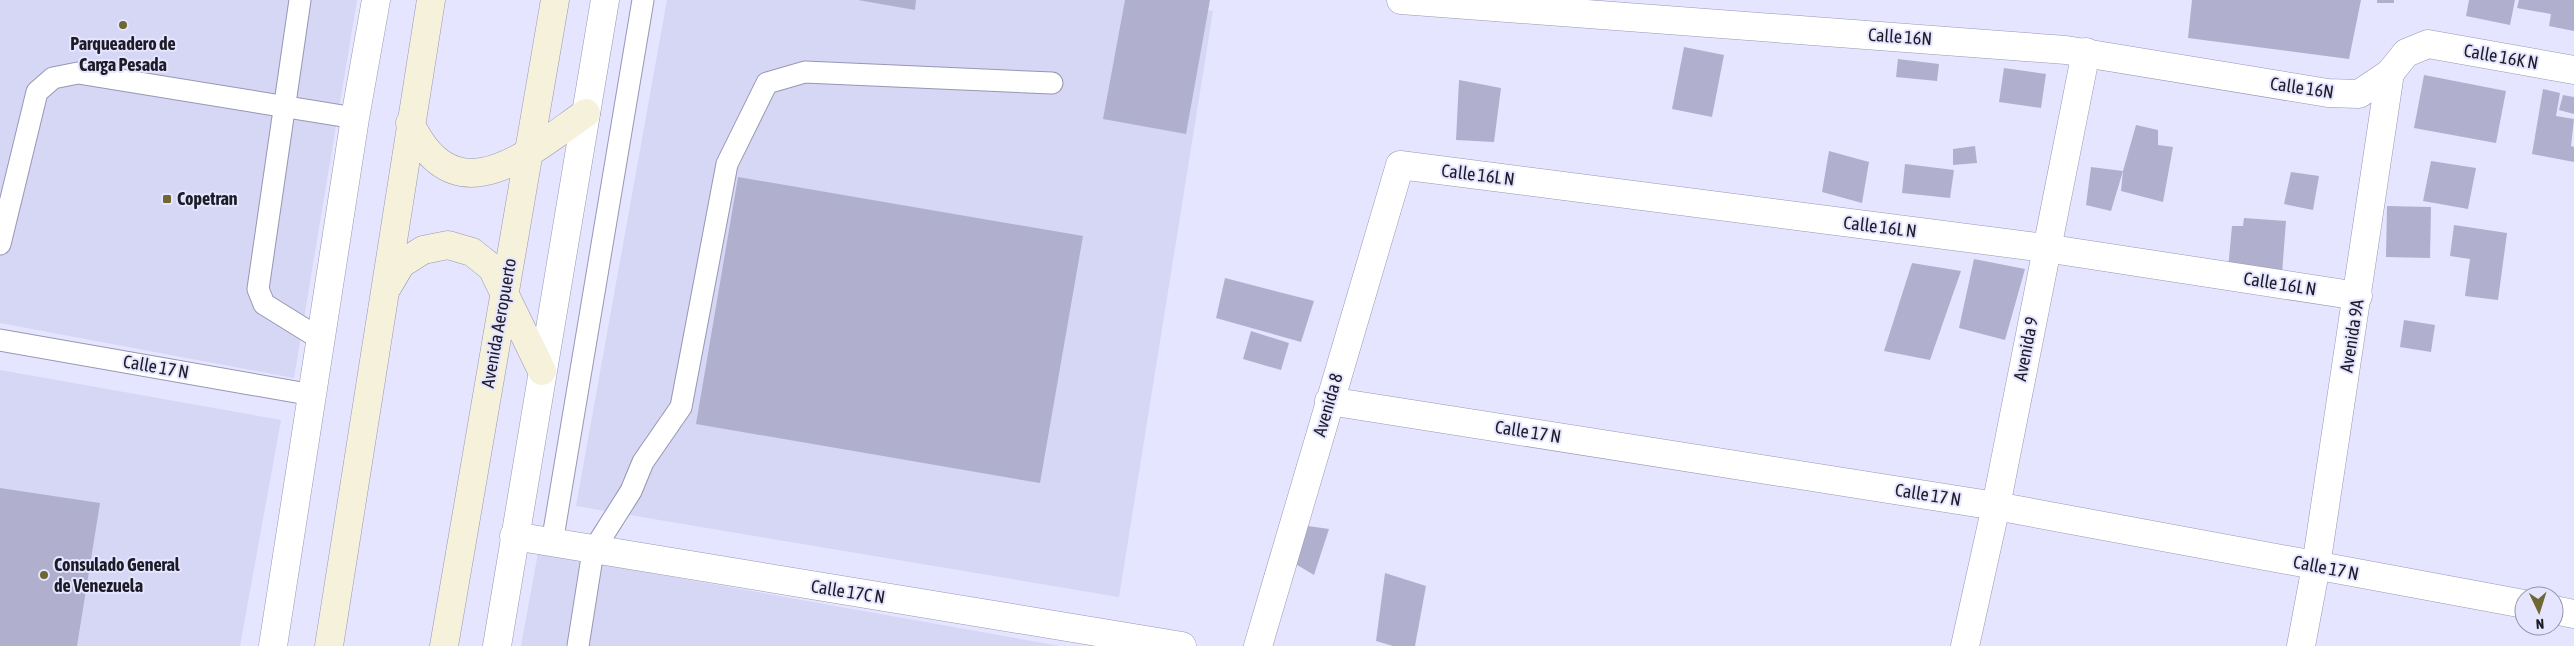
<svg xmlns="http://www.w3.org/2000/svg" width="2574" height="646" font-family="'Asap Condensed',sans-serif">
<rect width="100%" height="100%" fill="#e5e5ff"/>
<g fill="#d6d6f5">
<polygon points="0,0 357,0 294,378 0,323"/>
<polygon points="667,0 1143,0 1213,11 1119,597 576,506"/>
<polygon points="0,370 281,420 240,646 0,646"/>
<polygon points="538,553 1060,646 521,646"/>
</g>
<g fill="#b0b0ce">
<polygon points="858,0 916,0 915,10"/>
<polygon points="1125,0 1210,0 1186,134 1103,119"/>
<polygon points="2192,0 2361,0 2349,59 2188,38"/>
<rect x="2377" y="0" width="17" height="3"/>
<polygon points="2469,0 2515,0 2510,25 2466,16"/>
<polygon points="2519,0 2574,0 2574,31 2549,26 2551,14 2517,8"/>
<polygon points="1684,47 1724,55 1712,117 1672,109"/>
<polygon points="1898,59 1939,64 1937,81 1896,77"/>
<polygon points="2004,68 2046,74 2041,108 1999,102"/>
<polygon points="2424,75 2506,91 2496,143 2414,128"/>
<polygon points="1459,80 1501,88 1494,142 1456,140"/>
<polygon points="2543,89 2560,93 2556,116 2574,119 2571,146 2574,147 2574,162 2532,154"/>
<polygon points="2563,95 2574,97 2574,114 2559,110"/>
<polygon points="2136,125 2158,130 2158,145 2173,147 2163,202 2121,191 2123,171"/>
<polygon points="1975,146 1977,163 1953,165 1953,149"/>
<polygon points="1829,151 1869,162 1862,203 1822,192"/>
<polygon points="2431,161 2476,168 2468,209 2423,201"/>
<polygon points="1905,164 1954,170 1950,198 1902,193"/>
<polygon points="2091,167 2123,171 2111,211 2086,205"/>
<polygon points="2291,172 2319,176 2313,210 2284,204"/>
<polygon points="738,177 1083,236 1040,483 696,424"/>
<polygon points="2387,206 2431,207 2430,258 2386,257"/>
<polygon points="2244,218 2286,221 2282,274 2228,269 2232,226 2243,226"/>
<polygon points="2454,225 2507,233 2498,300 2465,296 2470,259 2450,256"/>
<polygon points="1974,259 2025,269 2005,340 1959,328"/>
<polygon points="1912,263 1961,271 1930,360 1884,351"/>
<polygon points="1225,278 1314,301 1301,342 1216,318"/>
<polygon points="2404,320 2435,325 2431,352 2400,347"/>
<polygon points="1251,331 1289,343 1281,370 1243,359"/>
<polygon points="0,488 100,503 77,646 0,646"/>
<polygon points="1294,524 1329,529 1314,575 1287,559"/>
<polygon points="1385,573 1426,586 1415,646 1393,646 1376,641"/>
</g>
<g fill="none" stroke-linecap="round" stroke-linejoin="round">
<g stroke="#9797b4" stroke-width="23">
<g id="service">
<polyline points="300,0 258,289 264,304 322,340"/>
<polyline points="0,244 37,92 53,78 78,73 355,118"/>
<polyline points="0,340 313,395"/>
<polyline points="552,543 643,0"/>
<polyline points="578,646 593,551 631,491 643,462 681,407 727,164 767,83 805,72 1052,83"/>
</g>
</g>
<g stroke="#9797b4" stroke-width="29">
<g id="minor">
<polyline points="1329,401 1996,506 2524,604"/>
<polyline points="514,536 1182,646"/>
<polyline points="2554,610 2574,614"/>
<polyline points="1258,646 1400,165 2045,248 2358,296"/>
<polyline points="1965,646 1996,506 2086,52"/>
<polyline points="2301,646 2316,566 2390,73"/>
</g>
</g>
<g stroke="#9797b4" stroke-width="29">
<g id="tertiary">
<polyline points="1401,0 2066,50 2328,93 2359,94 2390,73 2406,53 2428,44 2574,70"/>
<polyline points="273,646 355,118 376,0"/>
<polyline points="497,646 605,0"/>
</g>
</g>
<g stroke="#9797b4" stroke-width="29">
<g id="secondary">
<path d="M410 123C456 219 527 154 586 113"/>
<polyline points="388,286 401,264 423,250 448,245 472,252 492,268 542,371"/>
<polyline points="329,646 431,0"/>
<polyline points="444,646 555,0"/>
</g>
</g>
<use href="#service" stroke="#fff" stroke-width="21"/>
<use href="#minor" stroke="#fff" stroke-width="28"/>
<use href="#tertiary" stroke="#fff" stroke-width="28"/>
<use href="#secondary" stroke="#f5f1db" stroke-width="28"/>
</g>
<g fill="#6f6733" stroke="#e5e5ff" stroke-width="2">
<circle cx="123" cy="25" r="5"/>
<rect x="162" y="194" width="10" height="10" rx="2.5"/>
<circle cx="44" cy="575" r="5"/>
</g>
<g text-anchor="middle" stroke-width="4" stroke-linejoin="round" paint-order="stroke">
<g font-size="18" fill="#1c1b26" stroke="#e5e5ff">
<text transform="translate(1900 37) rotate(4)" y="6">Calle 16N</text>
<text transform="translate(2501 57) rotate(10)" y="6">Calle 16K N</text>
<text transform="translate(2302 88) rotate(8)" y="6">Calle 16N</text>
<text transform="translate(1478 175) rotate(7)" y="6">Calle 16L N</text>
<text transform="translate(1880 227) rotate(7)" y="6">Calle 16L N</text>
<text transform="translate(2280 284) rotate(9)" y="6">Calle 16L N</text>
<text transform="translate(499 323) rotate(-80)" y="6">Avenida Aeropuerto</text>
<text transform="translate(2352 336) rotate(-81)" y="6">Avenida 9A</text>
<text transform="translate(2026 349) rotate(-79)" y="6">Avenida 9</text>
<text transform="translate(156 367) rotate(10)" y="6">Calle 17 N</text>
<text transform="translate(1328 405) rotate(-74)" y="6">Avenida 8</text>
<text transform="translate(1528 432) rotate(9)" y="6">Calle 17 N</text>
<text transform="translate(1928 495) rotate(9)" y="6">Calle 17 N</text>
<text transform="translate(2326 568) rotate(11)" y="6">Calle 17 N</text>
<text transform="translate(848 592) rotate(9)" y="6">Calle 17C N</text>
</g>
<g font-size="18" font-weight="bold" fill="#1c1b26" stroke="#e5e5ff" text-anchor="start">
<text x="123" y="50" text-anchor="middle">Parqueadero de<tspan x="123" dy="21">Carga Pesada</tspan></text>
<text x="177" y="205">Copetran</text>
<text x="54" y="571">Consulado General<tspan x="54" dy="21">de Venezuela</tspan></text>
</g>
</g>
<g transform="translate(2539 611) rotate(176)"><circle r="24" fill="#e5e5ff" stroke="#9594a8"/>
<path d="M0-4L9 19L0 12L-9 19Z" fill="#6f6733"/>
<text y="-8" font-size="14" font-weight="bold" text-anchor="middle" fill="#1c1b26">N</text>
</g>
</svg>
